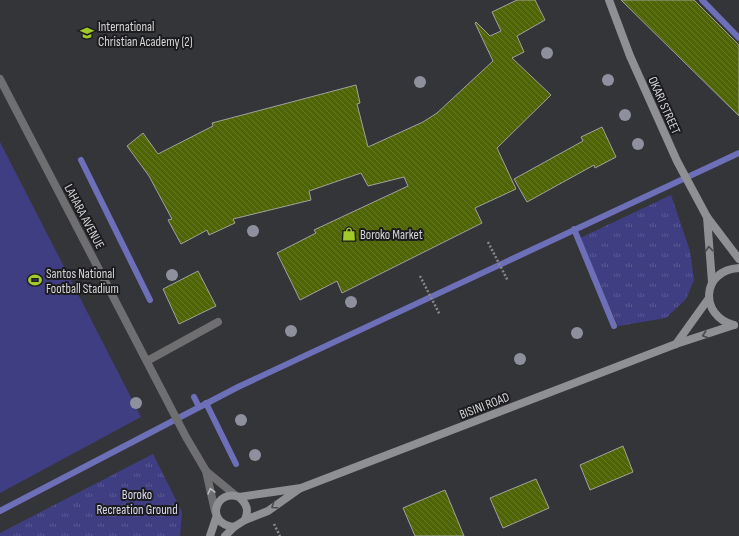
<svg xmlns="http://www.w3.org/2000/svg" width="739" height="536" font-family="'Sofia Sans Condensed',sans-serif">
<defs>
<pattern id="grass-tufts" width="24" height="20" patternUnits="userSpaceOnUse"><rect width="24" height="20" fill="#403e82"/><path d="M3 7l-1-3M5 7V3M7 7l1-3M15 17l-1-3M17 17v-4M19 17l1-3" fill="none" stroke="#5b5993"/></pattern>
<pattern id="building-back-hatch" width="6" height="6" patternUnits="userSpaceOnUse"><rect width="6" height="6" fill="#4f6404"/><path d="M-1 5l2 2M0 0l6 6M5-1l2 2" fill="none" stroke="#677928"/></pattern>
</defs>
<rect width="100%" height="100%" fill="#343539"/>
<g fill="url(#grass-tufts)">
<polygon points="671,195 690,251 694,280 686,299 666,318 618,326 580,238"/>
<polygon points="153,454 182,512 180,536 0,536 0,533"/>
</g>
<polygon fill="#403e82" points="0,142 141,417 0,493"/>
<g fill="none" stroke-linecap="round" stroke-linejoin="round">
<g stroke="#6e6fb9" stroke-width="6">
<polyline points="702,0 739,38"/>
<polyline points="81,160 150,300"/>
<polyline points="574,229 614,326"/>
<polyline points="194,397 199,407"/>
<polyline points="206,403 236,464"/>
<polyline points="0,511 238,387 739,153"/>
</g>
</g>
<g fill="url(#building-back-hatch)" stroke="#a1a29d">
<polygon points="517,0 535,0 545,20 517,36 524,52 512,58 551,95 497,148 516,189 475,208 482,223 342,293 337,281 300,300 277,253 316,233 314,230 408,186 404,177 368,186 361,173 309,191 311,200 233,219 235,223 209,235 207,230 181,244 168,220 172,219 149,176 127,146 143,133 158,154 213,126 212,123 356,85 360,103 357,104 368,147 423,122 437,113 493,61 475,23 476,22 490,36 501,31 492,12"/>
<polygon points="621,0 694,0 739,45 739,116"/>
<polygon points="602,127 616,157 595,168 594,165 527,202 514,179 583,141 581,137"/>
<polygon points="198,271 216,306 179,324 163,289"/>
<polygon points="623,446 633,472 590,490 580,465"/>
<polygon points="536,479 549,508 503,528 490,498"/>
<polygon points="445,490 464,536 415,536 403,508"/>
</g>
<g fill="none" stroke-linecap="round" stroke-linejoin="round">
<g stroke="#88898c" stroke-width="2.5" stroke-dasharray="2 2" stroke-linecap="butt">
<polyline points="488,242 508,281"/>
<polyline points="420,276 440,315"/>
<polyline points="274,524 280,536"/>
</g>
<polyline stroke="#6f6f72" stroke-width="8" points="147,361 218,322"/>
<g stroke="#6f6f72" stroke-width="8">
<polyline points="0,79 186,437 206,471 215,511"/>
<polyline points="206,471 235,495"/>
</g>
<g stroke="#8f9093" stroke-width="8">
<polyline points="609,0 630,56 677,161 707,217 739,259"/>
<polyline points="707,217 712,282"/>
<path d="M734 325C699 316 701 270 739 268"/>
<polyline points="676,344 709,298"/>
<path d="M239 497C247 504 249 510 245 520L234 527C203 523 217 488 239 497L301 488 676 344 734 325"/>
<polyline points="245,520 268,511 299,489"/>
<polyline points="210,536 216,518"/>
<polyline points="225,536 234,527"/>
</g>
</g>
<g fill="#8e909d">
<circle cx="547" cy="53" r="6"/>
<circle cx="608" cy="80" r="6"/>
<circle cx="420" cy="82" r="6"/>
<circle cx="625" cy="115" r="6"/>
<circle cx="638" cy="144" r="6"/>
<circle cx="253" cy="231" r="6"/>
<circle cx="172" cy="275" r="6"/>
<circle cx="351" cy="302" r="6"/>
<circle cx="291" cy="331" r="6"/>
<circle cx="577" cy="333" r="6"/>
<circle cx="520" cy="359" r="6"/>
<circle cx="136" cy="403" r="6"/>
<circle cx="241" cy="420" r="6"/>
<circle cx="255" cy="455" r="6"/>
</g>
<defs><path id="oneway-chevron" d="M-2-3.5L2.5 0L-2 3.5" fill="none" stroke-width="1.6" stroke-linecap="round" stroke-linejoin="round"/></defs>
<g stroke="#4a4a4d">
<use href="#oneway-chevron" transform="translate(709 249) rotate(-94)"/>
<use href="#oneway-chevron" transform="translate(705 335) rotate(162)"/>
<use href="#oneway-chevron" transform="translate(274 506) rotate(145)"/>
</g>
<use stroke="#bcbcbe" href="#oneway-chevron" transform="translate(211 491) rotate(-104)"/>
<defs>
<g id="school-bare" transform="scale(1.08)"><path d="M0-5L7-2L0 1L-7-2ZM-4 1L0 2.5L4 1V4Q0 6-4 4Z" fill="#a2c928" stroke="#1c1c1f" stroke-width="2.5" paint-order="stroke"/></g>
<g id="shop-bare" transform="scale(1.08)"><path d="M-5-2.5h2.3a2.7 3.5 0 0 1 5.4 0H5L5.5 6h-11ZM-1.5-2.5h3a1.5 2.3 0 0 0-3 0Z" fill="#a2c928" stroke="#1c1c1f" stroke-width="2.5" paint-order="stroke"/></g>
<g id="stadium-bare" transform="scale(1.08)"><path d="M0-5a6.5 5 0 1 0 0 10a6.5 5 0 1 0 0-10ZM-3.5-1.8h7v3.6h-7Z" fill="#a2c928" stroke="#1c1c1f" stroke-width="2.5" paint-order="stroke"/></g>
</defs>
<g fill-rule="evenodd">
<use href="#school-bare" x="87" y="33"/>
<use href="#shop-bare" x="349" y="234"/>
<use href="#stadium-bare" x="35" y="280"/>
</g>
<g text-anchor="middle" stroke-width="4" stroke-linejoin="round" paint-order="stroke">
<g font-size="13" fill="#d5d5d8" stroke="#1c1c1f" text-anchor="start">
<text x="98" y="31">International<tspan x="98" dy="15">Christian Academy (2)</tspan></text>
<text x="360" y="239">Boroko Market</text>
<text x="46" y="278">Santos National<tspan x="46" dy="15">Football Stadium</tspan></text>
</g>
<g font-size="13" fill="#d5d5d8" stroke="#1c1c1f">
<text transform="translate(665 105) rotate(66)" y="5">OKARI STREET</text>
<text transform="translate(85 216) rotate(62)" y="5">LAHARA AVENUE</text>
<text transform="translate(484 405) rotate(-21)" y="5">BISINI ROAD</text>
</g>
<g font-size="13" fill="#d8daef" stroke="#1c1c1f">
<text x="137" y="499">Boroko<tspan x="137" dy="15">Recreation Ground</tspan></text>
</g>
</g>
</svg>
